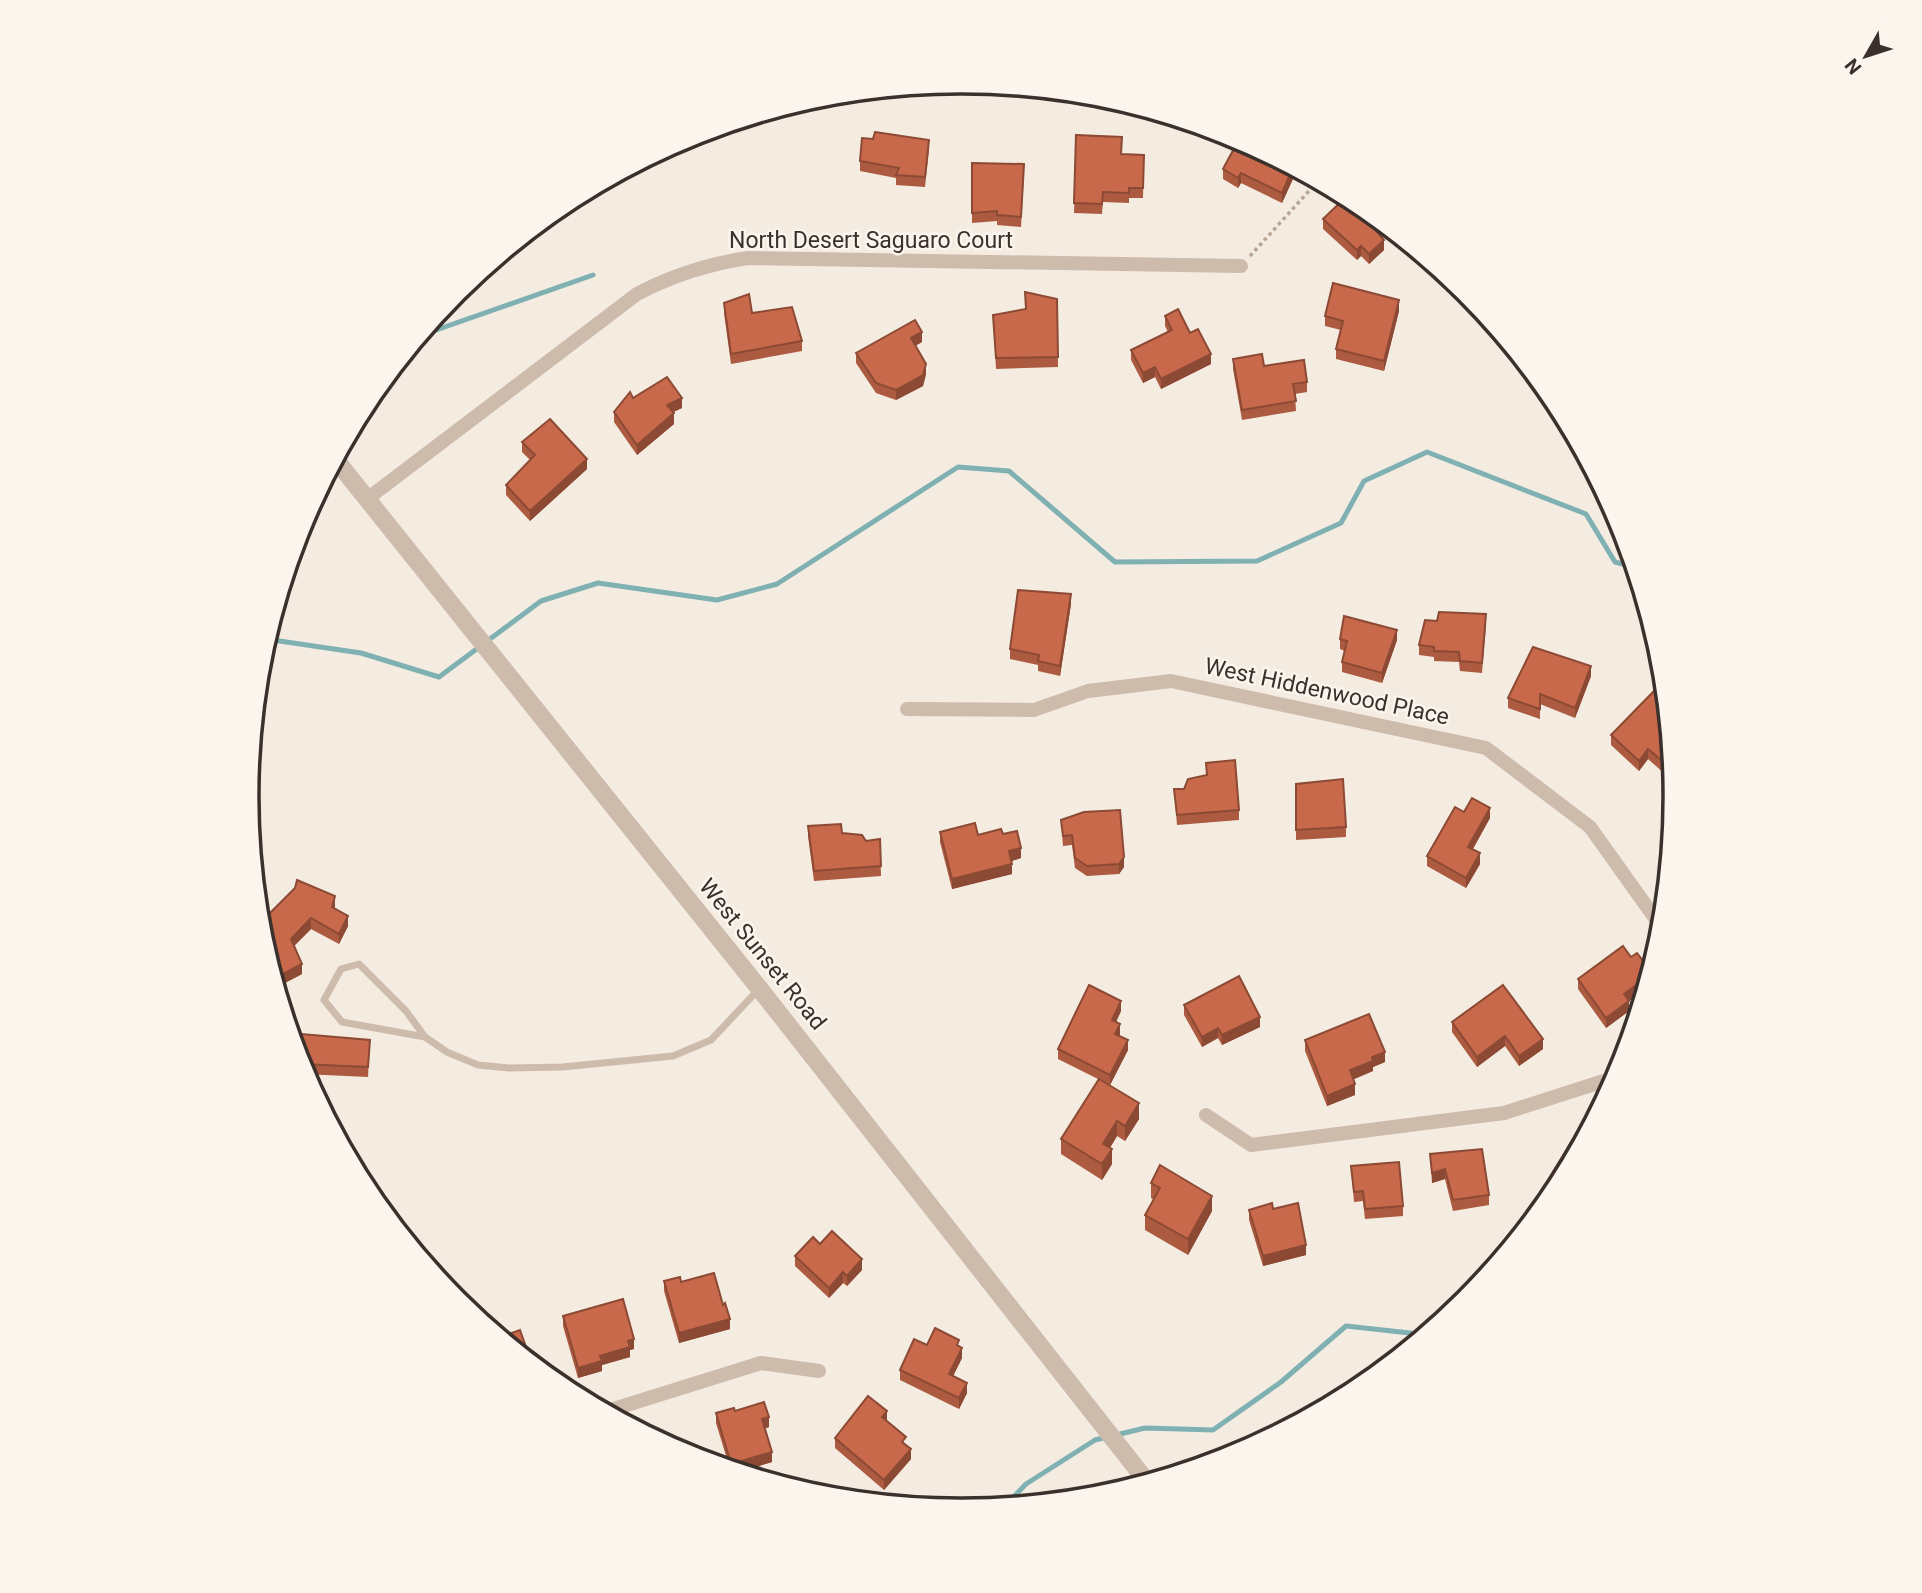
<svg xmlns="http://www.w3.org/2000/svg" width="1922" height="1593" font-family="Roboto,sans-serif">
<rect width="100%" height="100%" fill="#f4ebe1"/>
<g fill="none" stroke-linecap="round" stroke-linejoin="round">
<g stroke="#7fb0b2" stroke-width="5">
<polyline points="419,336 593,275"/>
<polyline points="266,639 361,653 439,677 541,601 598,583 717,600 777,584 958,467 1009,471 1115,562 1257,561 1341,523 1364,481 1427,452 1586,514 1615,562 1634,567"/>
<polyline points="1116,1435 1145,1428 1213,1430 1281,1382 1346,1326 1419,1334 1432,1330"/>
<polyline points="1005,1506 1026,1484 1095,1440 1107,1437"/>
</g>
<polyline stroke="#b9a596" stroke-width="3.5" stroke-dasharray="3.5 3.5" stroke-linecap="butt" points="1250,256 1318,181"/>
<polyline stroke="#cdbbac" stroke-width="7" points="425,1037 342,1022 324,1000 341,969 359,964 406,1011 425,1037 447,1052 478,1065 509,1068 563,1067 673,1056 711,1040 759,989"/>
<g stroke="#cdbbac" stroke-width="14">
<path d="M367 499 637 294C673 275 707 264 748 258L1241 266"/>
<polyline points="907,709 1034,710 1088,691 1171,681 1486,748 1590,827 1662,928"/>
<polyline points="1206,1115 1251,1145 1504,1113 1607,1080 1621,1070"/>
<polyline points="604,1412 761,1363 819,1371"/>
</g>
<polyline stroke="#cdbbac" stroke-width="18" points="335,459 759,988 1148,1483"/>
</g>
<g fill="#ac5a40">
<polygon points="1076,135 1121,154 1144,155 1143,198 1129,198 1129,203 1103,202 1102,214 1074,213"/>
<polygon points="1243,149 1297,170 1282,203 1241,183 1238,188 1223,179 1223,169"/>
<polygon points="929,150 925,187 896,185 896,178 860,171 860,161"/>
<polygon points="972,163 1024,174 1021,227 997,225 997,221 972,223"/>
<polygon points="1323,219 1377,231 1377,232 1384,250 1369,264 1361,256 1357,260 1323,229"/>
<polygon points="1025,292 1057,299 1058,367 996,369 993,315 1025,309"/>
<polygon points="724,303 752,313 802,341 802,351 731,364 724,313"/>
<polygon points="1399,311 1384,371 1336,359 1336,349 1341,330 1325,326 1325,316"/>
<polygon points="1165,316 1190,333 1211,364 1161,389 1155,377 1143,383 1131,360 1131,350 1168,332 1165,326"/>
<polygon points="922,342 915,346 926,374 923,386 896,400 876,393 856,363 856,353"/>
<polygon points="1233,359 1264,366 1307,382 1307,392 1295,394 1296,411 1242,420 1233,369"/>
<polygon points="633,398 682,408 673,412 674,424 637,455 614,422 614,412"/>
<polygon points="522,442 587,469 530,521 506,495 506,485 530,460 522,452"/>
<polygon points="1071,604 1060,676 1038,671 1038,665 1010,659 1010,649"/>
<polygon points="1486,625 1482,673 1460,671 1459,662 1434,661 1434,657 1419,655 1419,645"/>
<polygon points="1340,639 1397,640 1382,683 1342,672 1342,662 1345,651 1340,649"/>
<polygon points="1591,676 1575,718 1540,704 1540,719 1508,708 1508,698"/>
<polygon points="1666,700 1674,782 1648,759 1639,771 1611,745 1611,735"/>
<polygon points="1206,763 1239,810 1239,820 1177,825 1174,789 1184,789 1206,775"/>
<polygon points="1296,784 1346,827 1346,837 1296,840"/>
<polygon points="1464,812 1490,818 1473,849 1480,864 1466,888 1427,866 1427,856"/>
<polygon points="1061,820 1124,867 1119,874 1087,876 1075,868 1072,845 1063,846"/>
<polygon points="808,826 842,833 866,841 880,839 881,876 814,881 808,836"/>
<polygon points="940,832 978,835 1003,834 1021,858 1011,861 1012,874 952,889 940,842"/>
<polygon points="335,907 335,908 348,926 339,944 311,929 294,946 302,974 281,985 272,968 272,957 274,956 264,929 264,919"/>
<polygon points="1631,957 1651,971 1646,988 1629,1001 1629,1011 1606,1028 1578,989 1578,979"/>
<polygon points="1503,985 1543,1049 1519,1066 1505,1046 1477,1067 1452,1032 1452,1022"/>
<polygon points="1184,1005 1260,1027 1222,1045 1218,1038 1202,1047 1184,1015"/>
<polygon points="1121,1011 1116,1022 1120,1034 1119,1036 1128,1050 1110,1085 1139,1119 1125,1141 1117,1136 1110,1148 1112,1164 1102,1180 1061,1154 1061,1139 1098,1079 1058,1059 1058,1049"/>
<polygon points="301,1034 370,1040 368,1077 303,1074 300,1065"/>
<polygon points="1305,1040 1385,1062 1373,1067 1373,1071 1353,1079 1355,1095 1327,1106 1305,1051"/>
<polygon points="1587,1133 1556,1191 1550,1187 1550,1177"/>
<polygon points="1430,1154 1489,1195 1489,1205 1453,1211 1445,1179 1432,1183"/>
<polygon points="1351,1166 1403,1206 1403,1216 1365,1219 1363,1201 1354,1202"/>
<polygon points="1151,1183 1212,1211 1188,1255 1145,1230 1145,1215 1154,1200 1151,1198"/>
<polygon points="1273,1209 1306,1255 1263,1266 1249,1220 1249,1210"/>
<polygon points="820,1244 862,1270 847,1286 843,1283 829,1298 795,1266 795,1256"/>
<polygon points="664,1281 681,1282 723,1305 730,1329 679,1343 664,1291"/>
<polygon points="563,1316 634,1349 630,1350 630,1357 602,1365 602,1371 578,1378 563,1326"/>
<polygon points="927,1345 959,1346 962,1358 953,1376 967,1393 959,1409 900,1380 900,1370"/>
<polygon points="735,1411 769,1427 764,1429 772,1462 739,1472 730,1469 716,1423 716,1413"/>
<polygon points="887,1421 906,1445 911,1459 884,1490 835,1448 835,1438"/>
</g>
<g fill="#8c4a34">
<polygon points="1293,168 1297,170 1282,203 1282,193"/>
<polygon points="1241,173 1241,183 1238,188 1238,178"/>
<polygon points="1377,221 1377,231 1372,236 1372,226"/>
<polygon points="1384,240 1384,250 1369,264 1369,254"/>
<polygon points="1361,246 1361,256 1357,260 1357,250"/>
<polygon points="1399,300 1399,311 1384,371 1384,361"/>
<polygon points="922,332 922,342 911,348 911,338"/>
<polygon points="1211,354 1211,364 1161,389 1161,379"/>
<polygon points="926,364 926,374 923,386 896,400 896,390"/>
<polygon points="1155,367 1155,377 1143,383 1143,373"/>
<polygon points="682,398 682,408 667,415 667,405"/>
<polygon points="674,413 674,424 637,455 637,445"/>
<polygon points="587,459 587,469 530,521 530,511"/>
<polygon points="1071,594 1071,604 1060,676 1060,666"/>
<polygon points="1397,630 1397,640 1382,683 1382,673"/>
<polygon points="1591,666 1591,676 1575,718 1575,708"/>
<polygon points="1648,749 1648,759 1639,771 1639,761"/>
<polygon points="1490,808 1490,818 1468,857 1468,847"/>
<polygon points="1021,848 1021,858 1009,862 1009,851"/>
<polygon points="1480,853 1480,864 1466,888 1466,878"/>
<polygon points="1124,857 1124,867 1119,874 1119,864"/>
<polygon points="1012,864 1012,874 952,889 952,879"/>
<polygon points="335,896 335,907 332,917 332,907"/>
<polygon points="348,916 348,926 339,944 339,934"/>
<polygon points="311,918 311,929 291,949 291,939"/>
<polygon points="302,964 302,974 281,985 281,975"/>
<polygon points="1650,975 1646,988 1624,1005 1624,994"/>
<polygon points="1121,1001 1121,1011 1112,1030 1112,1020"/>
<polygon points="1629,1001 1629,1011 1606,1028 1606,1018"/>
<polygon points="1260,1017 1260,1027 1222,1045 1222,1035"/>
<polygon points="1120,1024 1120,1034 1115,1044 1115,1034"/>
<polygon points="1218,1028 1218,1038 1202,1047 1202,1037"/>
<polygon points="1505,1036 1505,1046 1477,1067 1477,1057"/>
<polygon points="1543,1039 1543,1049 1519,1066 1519,1056"/>
<polygon points="1128,1040 1128,1050 1110,1085 1110,1075"/>
<polygon points="1385,1052 1385,1062 1373,1067 1373,1071 1350,1081 1350,1070 1372,1057"/>
<polygon points="1355,1084 1355,1095 1327,1106 1327,1096"/>
<polygon points="1139,1103 1139,1119 1125,1141 1125,1126"/>
<polygon points="1117,1121 1117,1136 1103,1159 1103,1144"/>
<polygon points="1112,1149 1112,1164 1102,1180 1102,1164"/>
<polygon points="1445,1169 1445,1179 1432,1183 1432,1173"/>
<polygon points="1212,1196 1212,1211 1188,1255 1188,1239"/>
<polygon points="1306,1245 1306,1255 1263,1266 1263,1256"/>
<polygon points="862,1259 862,1270 847,1286 847,1276"/>
<polygon points="843,1272 843,1283 829,1298 829,1288"/>
<polygon points="730,1319 730,1329 679,1343 679,1333"/>
<polygon points="634,1339 634,1349 630,1350 630,1357 602,1365 602,1371 578,1378 578,1368 628,1341"/>
<polygon points="962,1348 962,1358 949,1384 949,1374"/>
<polygon points="967,1383 967,1393 959,1409 959,1398"/>
<polygon points="887,1411 887,1421 882,1417"/>
<polygon points="769,1417 769,1427 762,1429 762,1419"/>
<polygon points="911,1449 911,1459 884,1490 884,1480"/>
<polygon points="772,1452 772,1462 739,1472 731,1470 731,1464"/>
</g>
<g fill="#c8694b" stroke="#8c4a34" stroke-width="2">
<polygon points="875,132 929,140 925,177 896,175 899,168 860,161 862,138 873,139"/>
<polygon points="1076,135 1122,137 1121,154 1144,155 1143,188 1129,188 1129,193 1103,192 1102,204 1074,203"/>
<polygon points="1247,143 1293,168 1282,193 1241,173 1238,178 1223,169 1236,145 1243,149"/>
<polygon points="972,163 1024,164 1021,217 997,215 997,211 972,213"/>
<polygon points="1346,197 1358,203 1377,221 1372,226 1384,240 1369,254 1361,246 1357,250 1323,219"/>
<polygon points="1333,283 1399,300 1384,361 1336,349 1343,321 1325,316"/>
<polygon points="1025,292 1057,299 1058,357 996,358 993,315 1026,309"/>
<polygon points="749,294 752,313 792,307 802,341 731,354 724,303"/>
<polygon points="1178,309 1190,333 1198,329 1211,354 1161,379 1155,367 1143,373 1131,350 1172,330 1165,316"/>
<polygon points="915,320 922,332 911,338 926,364 923,375 896,390 876,383 856,353"/>
<polygon points="1262,354 1264,366 1304,360 1307,382 1293,384 1296,401 1242,410 1233,359"/>
<polygon points="667,377 682,398 667,405 674,413 637,445 614,412 630,392 633,398"/>
<polygon points="550,419 587,459 530,511 506,485 535,455 522,442"/>
<polygon points="1018,590 1071,594 1060,666 1038,661 1039,655 1010,649"/>
<polygon points="1439,612 1486,614 1482,663 1460,661 1459,652 1434,651 1434,647 1419,645 1425,620 1437,621"/>
<polygon points="1344,616 1397,630 1382,673 1342,662 1347,641 1340,639"/>
<polygon points="1533,647 1591,666 1575,708 1540,694 1540,709 1508,698"/>
<polygon points="1655,690 1666,700 1673,770 1648,749 1639,761 1611,735"/>
<polygon points="1235,760 1239,810 1177,815 1174,789 1184,789 1188,779 1207,775 1206,763"/>
<polygon points="1343,779 1346,827 1296,830 1296,784"/>
<polygon points="1472,798 1490,808 1468,847 1480,853 1466,878 1427,856 1455,807 1464,812"/>
<polygon points="1120,810 1124,857 1119,864 1087,866 1075,858 1072,835 1063,836 1061,820 1084,812"/>
<polygon points="975,823 978,835 1001,829 1003,834 1017,831 1021,848 1009,851 1012,864 952,879 940,832"/>
<polygon points="841,824 842,833 862,835 866,841 880,839 881,866 814,871 808,826"/>
<polygon points="297,880 335,896 332,907 348,916 339,934 311,918 291,939 302,964 281,975 272,957 278,955 264,919 295,888"/>
<polygon points="1623,946 1631,957 1637,953 1651,971 1650,975 1624,994 1629,1001 1606,1018 1578,979"/>
<polygon points="1239,976 1260,1017 1222,1035 1218,1028 1202,1037 1184,1005"/>
<polygon points="1089,985 1121,1001 1112,1020 1120,1024 1115,1034 1128,1040 1110,1075 1058,1049"/>
<polygon points="1503,985 1543,1039 1519,1056 1505,1036 1477,1057 1452,1022"/>
<polygon points="1369,1014 1385,1052 1372,1057 1373,1061 1350,1070 1355,1084 1327,1096 1305,1040"/>
<polygon points="301,1034 370,1040 368,1067 300,1064"/>
<polygon points="1099,1079 1139,1103 1125,1126 1117,1121 1103,1144 1112,1149 1102,1164 1061,1139"/>
<polygon points="1579,1129 1587,1133 1560,1183 1550,1177"/>
<polygon points="1482,1149 1489,1195 1453,1200 1445,1169 1432,1173 1430,1154"/>
<polygon points="1399,1162 1403,1206 1365,1209 1363,1191 1354,1192 1351,1166"/>
<polygon points="1160,1165 1212,1196 1188,1239 1145,1215 1160,1188 1151,1183"/>
<polygon points="1272,1203 1273,1209 1298,1203 1306,1245 1263,1256 1249,1210"/>
<polygon points="832,1231 862,1259 847,1276 843,1272 829,1288 795,1256 813,1237 820,1244"/>
<polygon points="714,1273 723,1305 725,1303 730,1319 679,1333 664,1281 680,1277 681,1282"/>
<polygon points="623,1299 634,1339 628,1341 630,1347 600,1356 602,1361 578,1368 563,1316"/>
<polygon points="935,1328 959,1340 957,1345 962,1348 949,1374 967,1383 959,1398 900,1370 914,1339 927,1345"/>
<polygon points="520,1330 530,1358 535,1355 540,1371 500,1337"/>
<polygon points="868,1396 887,1411 882,1417 906,1437 902,1442 911,1449 884,1480 835,1438"/>
<polygon points="764,1402 769,1417 762,1419 772,1452 731,1464 716,1413 734,1408 735,1411"/>
<polygon points="663,1438 665,1445 657,1440"/>
</g>
<g text-anchor="middle" stroke-width="5" stroke-linejoin="round" paint-order="stroke">
<g font-size="23" fill="#3b302b" stroke="#fbf5ee">
<text x="871" y="248">North Desert Saguaro Court</text>
<text transform="translate(1327 691) rotate(12)" y="8">West Hiddenwood Place</text>
<text transform="translate(763 954) rotate(51)" y="8">West Sunset Road</text>
</g>
</g>
<path d="M0 0H1922V1593H0ZM259 796a702 702 0 1 1 1404 0a702 702 0 1 1-1404 0Z" fill="#fbf5ee" fill-rule="evenodd"/>
<path fill="none" stroke="#3b302b" stroke-width="3.5" d="M259 796a702 702 0 1 1 1404 0a702 702 0 1 1-1404 0Z"/>
<g transform="translate(1866 56) rotate(231)" stroke="#fbf5ee" stroke-width="5" paint-order="stroke">
<path d="M0-5L12 26L0 18L-12 26Z" fill="#3b302b"/>
<text y="-10" font-size="19" font-weight="bold" text-anchor="middle" fill="#3b302b">N</text>
</g>
</svg>
